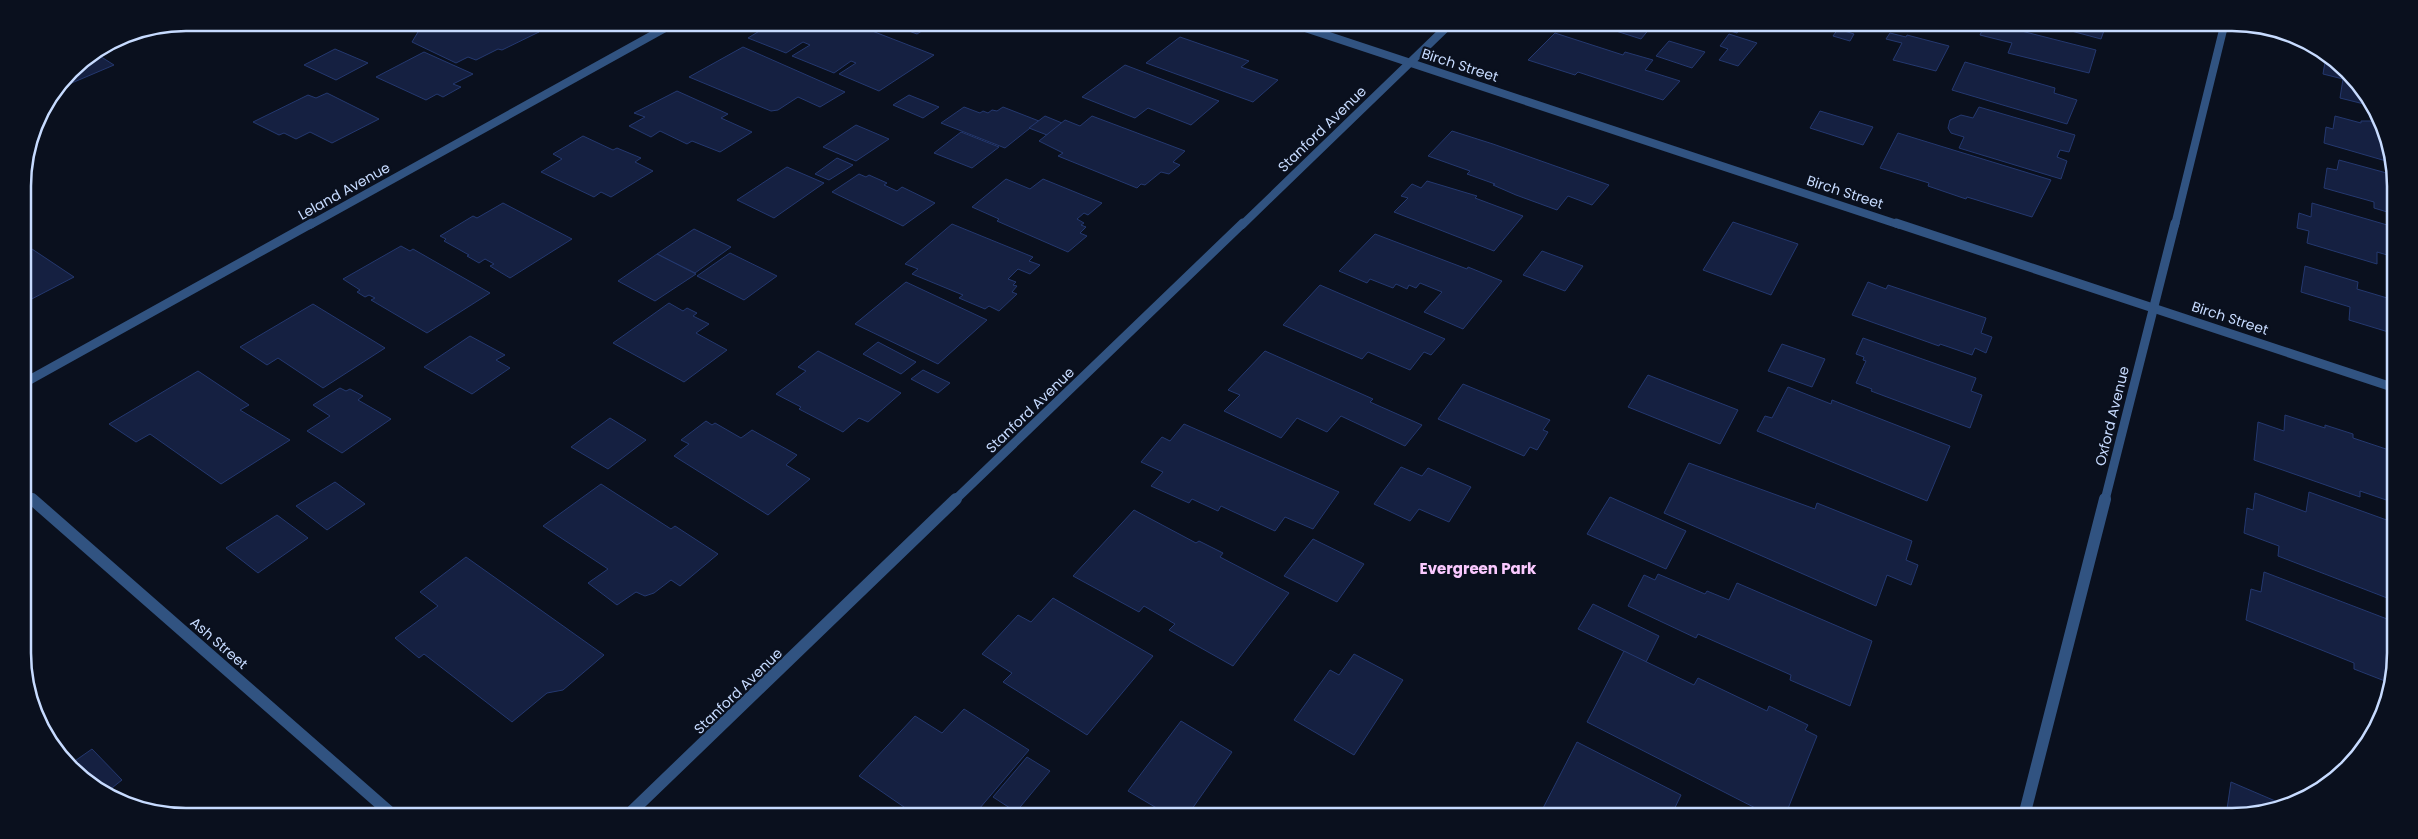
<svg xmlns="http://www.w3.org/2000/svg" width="2418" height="839" font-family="Poppins,sans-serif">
<rect width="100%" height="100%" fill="#0a101e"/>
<g fill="#152041" stroke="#24386f">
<polygon points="189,22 170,31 163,27 187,22"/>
<polygon points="370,22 402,22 386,30"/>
<polygon points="414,22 518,22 539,32 502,50 498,49 476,60 468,57 456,63 412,42 418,32 405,27"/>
<polygon points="774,22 849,22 934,55 879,91 839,74 856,63 851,61 834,73 792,56 810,45 803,42 786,53 748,38"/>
<polygon points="901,22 936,22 917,34 895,26"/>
<polygon points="1588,22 1655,22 1641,39"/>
<polygon points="1700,22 1744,22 1737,33"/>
<polygon points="1986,22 2096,50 2089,73 2008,53 2012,43 1980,35"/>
<polygon points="2038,22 2107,22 2101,39"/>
<polygon points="1838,29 1854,34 1850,41 1833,36"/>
<polygon points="1555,33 1623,55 1625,52 1653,60 1645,70 1680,81 1663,100 1578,72 1575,75 1528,60"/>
<polygon points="1890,33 1906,37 1907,35 1949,46 1936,71 1893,60 1902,43 1886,39"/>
<polygon points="1729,34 1757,43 1738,66 1719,60 1728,49 1720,46"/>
<polygon points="1180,37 1249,61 1241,67 1278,80 1253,102 1146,63"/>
<polygon points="1669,41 1705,52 1692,68 1656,56"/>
<polygon points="743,47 845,92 820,107 798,97 778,110 771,111 689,77"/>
<polygon points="335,49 368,63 336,80 304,65"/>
<polygon points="424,52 473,74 453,84 461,87 443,97 437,94 426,100 376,77"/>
<polygon points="95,53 114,65 67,85 64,82 78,63"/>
<polygon points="1965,62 2055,88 2054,93 2077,100 2067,124 1952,90"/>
<polygon points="2325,62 2332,63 2355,79 2372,106 2340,98 2343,79 2323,74"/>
<polygon points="1125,65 1219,101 1191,125 1148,108 1135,118 1082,97"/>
<polygon points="677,91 728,114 721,118 752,132 720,152 692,141 687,144 660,131 651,137 629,126 645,117 634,113"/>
<polygon points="327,93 379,119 332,143 310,132 296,139 284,133 279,135 253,122 308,95 316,98"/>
<polygon points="909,95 939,107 923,118 893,105"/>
<polygon points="964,107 980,113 983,111 988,113 992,110 997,111 1003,107 1039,121 1005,148 941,123"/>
<polygon points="1979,107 2075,135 2069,152 2060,150 2057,157 2067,161 2061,179 1959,148 1964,137 1951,133 1948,128 1950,120 1961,115 1973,118"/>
<polygon points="1820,111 1873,127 1863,145 1810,128"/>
<polygon points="1045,116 1062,123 1047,135 1029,128"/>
<polygon points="1092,116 1185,151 1173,162 1180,165 1169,174 1161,172 1145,185 1141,184 1137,188 1058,156 1063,153 1039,141 1065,120 1080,126"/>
<polygon points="2335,116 2361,123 2361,121 2370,121 2383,125 2393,163 2324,143 2326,127 2333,129"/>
<polygon points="856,125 889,139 856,161 823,147"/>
<polygon points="1452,131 1493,144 1609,185 1592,205 1568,196 1557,210 1516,195 1493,185 1495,184 1467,174 1470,171 1428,156"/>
<polygon points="961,132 999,147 972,168 934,153"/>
<polygon points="1898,133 2051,180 2032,217 1967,197 1966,199 1928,186 1929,183 1880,168"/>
<polygon points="583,136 613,150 617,148 641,158 635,162 653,171 611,197 601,192 594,197 541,172 562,159 553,154"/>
<polygon points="837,158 853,165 829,180 815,174"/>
<polygon points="2339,160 2394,175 2394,214 2374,208 2374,202 2324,188 2327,168 2337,170"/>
<polygon points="787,167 824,183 774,218 737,200"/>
<polygon points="859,174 866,177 869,175 887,183 884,185 897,191 902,187 935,203 903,226 832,192"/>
<polygon points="1006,179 1030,189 1043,179 1102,203 1088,215 1084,213 1077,219 1084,223 1081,225 1086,227 1080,233 1087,236 1068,252 997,221 999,219 972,207"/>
<polygon points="1427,181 1477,196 1475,198 1523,216 1494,251 1394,212 1408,198 1401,196 1412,184 1421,188"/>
<polygon points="503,203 572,239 510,278 490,266 494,264 485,259 479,263 467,256 469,255 444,241 446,239 440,236 473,216 477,218"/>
<polygon points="2312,203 2394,227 2394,257 2377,252 2377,264 2307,243 2309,231 2297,228 2299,213 2311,217"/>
<polygon points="1733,222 1798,244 1771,295 1703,270"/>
<polygon points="952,224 1033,257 1029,261 1040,265 1030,274 1018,269 1008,279 1016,282 1013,285 1017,286 1012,292 1017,294 999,311 989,306 985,309 959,298 963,295 912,274 918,269 905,264"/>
<polygon points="694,229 731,247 695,273 657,254"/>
<polygon points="1375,234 1467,269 1468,267 1502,281 1463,329 1424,312 1442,292 1420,283 1416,288 1409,285 1407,289 1396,284 1393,288 1370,279 1367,283 1339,271"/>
<polygon points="23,243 74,277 24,303"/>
<polygon points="401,246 410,251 413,249 490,293 427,333 371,300 375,298 369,295 365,297 357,292 360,290 343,279"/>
<polygon points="1542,251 1583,266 1565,291 1523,275"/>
<polygon points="730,253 777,276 744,300 697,276"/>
<polygon points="657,254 696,274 655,301 618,281"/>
<polygon points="2305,266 2358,282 2357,289 2394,300 2395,334 2349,320 2350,307 2301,292"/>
<polygon points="906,282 987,320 938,364 855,324"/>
<polygon points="1868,282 1886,289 1888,285 1986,318 1981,333 1992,337 1986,353 1975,348 1972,355 1940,344 1939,346 1852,315"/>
<polygon points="1320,285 1401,320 1445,339 1431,355 1424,352 1410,370 1368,352 1362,359 1283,325"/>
<polygon points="669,303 683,311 687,308 697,313 693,316 709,324 696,333 727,350 684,382 613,343"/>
<polygon points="313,304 385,348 323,388 278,358 267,365 240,347"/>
<polygon points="470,336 505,355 496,360 510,368 472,394 424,367"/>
<polygon points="1863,338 1976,378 1971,391 1982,395 1970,428 1871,391 1872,389 1856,383 1866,361 1863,360 1864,357 1856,354"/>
<polygon points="878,342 916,362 901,374 863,354"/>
<polygon points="1782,344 1825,359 1812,387 1768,371"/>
<polygon points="818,351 901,393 868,422 859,418 843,432 799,409 801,407 776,394 806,371 798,367"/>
<polygon points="1265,351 1373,399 1370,402 1422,425 1405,446 1341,416 1327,432 1297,418 1281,438 1224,411 1240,395 1228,390"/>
<polygon points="923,370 950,383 938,393 911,379"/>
<polygon points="198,371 249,405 240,410 290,440 221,484 150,434 136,442 109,424"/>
<polygon points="1648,375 1738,410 1720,444 1628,407"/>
<polygon points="1463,384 1550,420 1543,430 1548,432 1537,450 1530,447 1524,456 1438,419"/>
<polygon points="1788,387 1831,404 1832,400 1950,446 1927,501 1757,431 1765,416 1772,418"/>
<polygon points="340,388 346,391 350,389 363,396 358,400 391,419 342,453 307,431 330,416 313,405"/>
<polygon points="2285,415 2325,428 2325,425 2353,434 2353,438 2395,452 2395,503 2360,491 2360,497 2254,460 2258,422 2284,431"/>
<polygon points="610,418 646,440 608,469 571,447"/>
<polygon points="706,421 712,425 715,423 741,438 752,430 797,455 786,465 810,479 768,515 674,456 689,444 681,440"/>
<polygon points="1184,424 1339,492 1313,529 1285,517 1275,531 1221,506 1218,511 1192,499 1189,503 1151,486 1163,472 1141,462 1162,437 1170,441"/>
<polygon points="1689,463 1815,509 1817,503 1912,541 1906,560 1918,565 1911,585 1887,575 1876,606 1664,513"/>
<polygon points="1401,467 1422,476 1428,468 1471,487 1449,522 1419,509 1410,521 1374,504"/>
<polygon points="335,482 365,504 327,530 296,506"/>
<polygon points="601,484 671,529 675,526 718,554 680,586 671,580 654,593 645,596 636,592 617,605 588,583 608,569 543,526"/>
<polygon points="2309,492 2395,523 2395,601 2278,556 2279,546 2244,533 2247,508 2253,510 2255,493 2306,512"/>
<polygon points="1610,497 1686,531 1666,569 1587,534"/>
<polygon points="1134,510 1196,543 1199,541 1223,553 1220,557 1289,593 1233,666 1169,630 1175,624 1144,606 1139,612 1073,576"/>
<polygon points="277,515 308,538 258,573 226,548"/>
<polygon points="1313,539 1364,564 1337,602 1284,576"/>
<polygon points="466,557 604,655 563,690 547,693 512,722 424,654 419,658 395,638 438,606 420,592"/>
<polygon points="2264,572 2395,622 2396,652 2390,683 2354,669 2354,663 2246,620 2251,589 2261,592"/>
<polygon points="1658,574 1705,594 1707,591 1729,600 1737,583 1872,641 1850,706 1790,680 1791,675 1698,634 1696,638 1628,606 1644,575 1655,580"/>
<polygon points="1053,598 1153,656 1087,735 1003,682 1012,673 982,654 1018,615 1031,622"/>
<polygon points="1593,604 1659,636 1646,662 1578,629"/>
<polygon points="1624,651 1694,685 1698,678 1767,711 1769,706 1808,725 1805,730 1817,736 1785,816 1771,816 1587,722"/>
<polygon points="1354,654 1403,680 1354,755 1294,720 1330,670 1339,675"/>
<polygon points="964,709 1029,750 974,815 967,810 962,816 917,816 859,776 915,716 942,733"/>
<polygon points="1181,721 1232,752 1187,816 1170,816 1128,791"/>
<polygon points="1577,742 1681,795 1671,816 1539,816"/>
<polygon points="92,749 122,780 108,791 69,765"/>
<polygon points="1027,757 1050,771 1016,812 993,797"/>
<polygon points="2231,782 2287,806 2242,816 2226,816"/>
</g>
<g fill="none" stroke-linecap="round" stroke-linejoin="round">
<g stroke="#315381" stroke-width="8">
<polyline points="1287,22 1900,225"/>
<polyline points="310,225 676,22"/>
<polyline points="1242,225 1452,22"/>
<polyline points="2175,225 2225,22"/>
</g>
<g stroke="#315381" stroke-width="9">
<polyline points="1896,223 2395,388"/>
<polyline points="24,383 312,223"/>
<polyline points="25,493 33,500"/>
<polyline points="955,500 1243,223"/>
<polyline points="2105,500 2175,223"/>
</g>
<g stroke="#315381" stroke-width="12">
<polyline points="32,499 394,816"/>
<polyline points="627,816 956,499"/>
<polyline points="2024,816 2105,499"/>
</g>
</g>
<g text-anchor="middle" stroke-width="4.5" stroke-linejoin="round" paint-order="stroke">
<g font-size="14" fill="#c7dbff" stroke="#0a101e">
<text transform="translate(1460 65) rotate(18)" y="5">Birch Street</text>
<text transform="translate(1322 129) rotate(-44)" y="5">Stanford Avenue</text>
<text transform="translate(344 191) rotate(-29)" y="5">Leland Avenue</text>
<text transform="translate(1845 192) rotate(18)" y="5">Birch Street</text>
<text transform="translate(2230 318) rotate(18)" y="5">Birch Street</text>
<text transform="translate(1030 410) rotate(-44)" y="5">Stanford Avenue</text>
<text transform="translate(2112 416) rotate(-76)" y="5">Oxford Avenue</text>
<text transform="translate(219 643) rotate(41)" y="5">Ash Street</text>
<text transform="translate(738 691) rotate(-44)" y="5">Stanford Avenue</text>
</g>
<g font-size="15" font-weight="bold" fill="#fac9ff" stroke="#0a101e">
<text x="1478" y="574">Evergreen Park</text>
</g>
</g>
<path d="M0 0H2418V839H0ZM186 31H2232A155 155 0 0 1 2387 186V653A155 155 0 0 1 2232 808H186A155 155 0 0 1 31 653V186A155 155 0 0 1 186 31Z" fill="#0a101e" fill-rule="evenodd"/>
<path fill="none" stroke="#c7dbff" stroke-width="2.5" d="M186 31H2232A155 155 0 0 1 2387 186V653A155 155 0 0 1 2232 808H186A155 155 0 0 1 31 653V186A155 155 0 0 1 186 31Z"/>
</svg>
